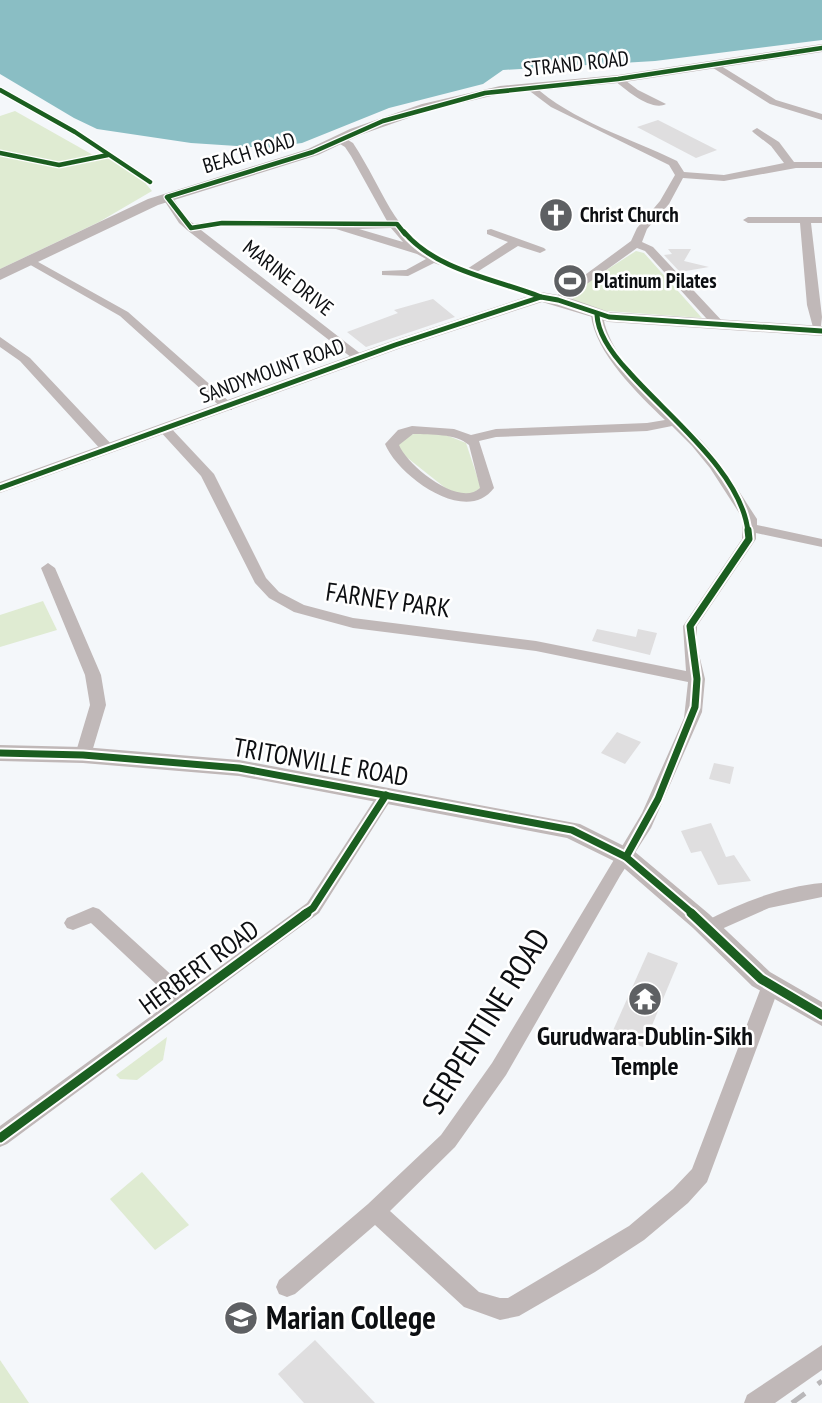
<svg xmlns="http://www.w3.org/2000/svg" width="822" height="1403" font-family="'PT Sans Narrow',sans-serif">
<rect width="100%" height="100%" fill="#f4f7fa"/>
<g fill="#dfebd2">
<polygon points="15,111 93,155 113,159 148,181 146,184 152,191 99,222 0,269 0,116"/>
<polygon points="636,251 644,253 702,318 593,310 576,303 569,294"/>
<polygon points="420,433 446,435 466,443 481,488 471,494 453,494 400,452 398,443 409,435"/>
<polygon points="43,601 57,630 0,647 0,615"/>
<polygon points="167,1037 163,1060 137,1080 120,1079 116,1075"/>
<polygon points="142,1172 189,1225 155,1250 110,1199"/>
<polygon points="0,1360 29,1403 0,1403"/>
</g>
<polygon fill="#8abec4" points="0,0 822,0 822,40 655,61 503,70 483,84 389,108 302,143 266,148 191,143 97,129 74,118 0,74"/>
<g fill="#dfdedf">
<polygon points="658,120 717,150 696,158 637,127"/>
<polygon points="668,249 691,249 684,261 709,267 680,272 664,255 672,254"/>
<polygon points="433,299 455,317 366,347 347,332 398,313 394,310"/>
<polygon points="597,629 636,637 638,629 657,633 650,655 592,641"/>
<polygon points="617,732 641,742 625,764 601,753"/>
<polygon points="714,763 734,767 730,784 709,779"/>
<polygon points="711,823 726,857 734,855 751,881 718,885 701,851 691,853 681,831"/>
<polygon points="648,952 678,963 643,1047 611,1035"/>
<polygon points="315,1340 375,1403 304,1403 278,1374"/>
</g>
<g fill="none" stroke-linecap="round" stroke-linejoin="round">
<g fill="#c0b8b8" fill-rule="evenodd">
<polygon points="713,61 776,100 822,114 822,120 770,104 710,66 708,64"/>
<path d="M615 77H621L638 90 666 104C652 112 626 90 615 81Z"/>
<path d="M527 85H533C572 121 630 138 677 161L684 172 724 175 784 163 771 146 754 133 752 131 757 128 779 142 794 162H822V168H796L724 181 683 178 669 204 647 229 642 242 653 247 724 323V329H716L645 251 637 248 563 301H555V297L631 241 637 228 660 201 675 175 669 165 551 107 527 89Z"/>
<path d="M335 137H343L353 143C392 203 393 243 467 269L508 242 487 234V230L491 229 544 248 546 250 540 253 518 246 477 272 545 295V299H537L434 263 408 276 382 275V271L406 270 426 259 417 254 336 229 222 226 201 230 366 358 360 362 356 361 187 230 179 223 162 197 171 195 187 219 194 224 222 220 337 223 349 226 354 223 387 221 351 156 345 147 335 141ZM391 228 403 242 359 229Z"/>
<polygon points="822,217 822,223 811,223 822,317 820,335 814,331 807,305 800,223 748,223 743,220 748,217"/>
<polygon points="31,258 128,312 232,404 232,410 224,410 120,316 27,263 27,259"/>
<path d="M597 311 603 315C609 363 670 406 701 440 723 463 739 492 757 519V525L822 539V547L756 533V539L697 626V646L705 679 702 712 651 828 620 876 506 1075 455 1147 390 1211 479 1292 500 1298H508L629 1226 673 1189 692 1169 762 985 764 980 771 977 778 980 780 985 707 1182 688 1203 644 1240 595 1272 519 1316 500 1320 464 1307 375 1225 295 1294 287 1297 279 1294 276 1287 279 1280 368 1204 441 1135 492 1063 642 813 684 718 688 682 536 651 353 628 294 612 269 598 255 583 201 476 158 429 164 425 169 426 214 474 266 578 279 592 304 605 353 618 536 641 686 671 683 626 742 539 743 519 710 468 692 446 672 426 647 431 496 437 479 441 494 488C466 526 398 476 385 444L398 430 412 426 454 429 471 435 496 429 647 423 665 420C638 394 595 353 591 315ZM413 434C431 435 455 433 469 445L480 488C459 508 407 465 399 445Z"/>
<polygon points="0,337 30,358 113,446 113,452 103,452 20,361 0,347"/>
<polygon points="48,563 55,568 101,675 106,705 91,755 89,759 77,759 75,755 90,705 85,675 41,568"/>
<polygon points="386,789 392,791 394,795 319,913 7,1144 0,1147 0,1126 173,1000 91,923 73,930 67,928 64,923 67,918 93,907 99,909 188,990 307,903 380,791"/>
<path d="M822 883V897L769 908 708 935 702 933 699 928 702 923C740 903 779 887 822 883Z"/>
<polygon points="822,1345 822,1370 775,1403 744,1403 747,1395"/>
</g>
<g fill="#c0b8b8" fill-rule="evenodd">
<polygon points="541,292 564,296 609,312 822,326 822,336 609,322 542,302 401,348 0,493 0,482 389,342"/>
<polygon points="0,745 83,747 239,760 580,824 634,851 709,914 770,972 822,1002 822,1026 752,986 693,928 618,863 567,838 239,776 83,763 0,761"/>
</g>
<polygon fill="#bfb7b7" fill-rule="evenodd" points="822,44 822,52 618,83 500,94 431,110 360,135 318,155 158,205 0,280 0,269 148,199 308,149 350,129 422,104 500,86 618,75"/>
<polyline stroke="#b9b7b9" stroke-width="5" stroke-dasharray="16 16" stroke-linecap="butt" points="792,1403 822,1381"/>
<g stroke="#fff" stroke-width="7">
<g id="cycleway-far3">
<polyline points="0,90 75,132 150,182"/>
<polyline points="0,153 59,165 108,155"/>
<polyline points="405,234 397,224 222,223 191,228 167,197 313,152 383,121 485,93 618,79 822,48"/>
</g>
</g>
<g stroke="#fff" stroke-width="9">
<g id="cycleway-far2">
<path d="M404 232C437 271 495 279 541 297"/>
<path d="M597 315C598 336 614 356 628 371 666 415 742 472 748 532"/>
<polyline points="0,488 395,345 541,297 558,300 609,317 822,331"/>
</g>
</g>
<g stroke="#fff" stroke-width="11">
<g id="cycleway-far1">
<polyline points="0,753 83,755 239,768 572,830 626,857 693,914"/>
<polyline points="626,857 658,799 695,707 697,679 690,626 749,539 748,530"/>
<polyline points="304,914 313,908 386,795"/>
</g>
</g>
<g stroke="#fff" stroke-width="13">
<g id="cycleway">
<polyline points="691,913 761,979 822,1015"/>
<polyline points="0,1138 307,913"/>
</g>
</g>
<use href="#cycleway-far3" stroke="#1b5e20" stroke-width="4.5"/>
<use href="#cycleway-far2" stroke="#1b5e20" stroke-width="5"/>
<use href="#cycleway-far1" stroke="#1b5e20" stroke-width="7"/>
<use href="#cycleway" stroke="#1b5e20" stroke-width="9"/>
</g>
<defs>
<g id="church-disc" transform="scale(1.75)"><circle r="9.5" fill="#5e6063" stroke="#fff"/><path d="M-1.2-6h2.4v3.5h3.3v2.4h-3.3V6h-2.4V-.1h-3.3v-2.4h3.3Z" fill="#fff"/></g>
<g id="stadium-disc" transform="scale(1.75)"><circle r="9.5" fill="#5e6063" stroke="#fff"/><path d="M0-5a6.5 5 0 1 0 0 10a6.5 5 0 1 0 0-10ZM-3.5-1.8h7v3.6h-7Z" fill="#fff"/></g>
<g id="temple-disc" transform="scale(1.75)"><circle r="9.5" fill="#5e6063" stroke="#fff"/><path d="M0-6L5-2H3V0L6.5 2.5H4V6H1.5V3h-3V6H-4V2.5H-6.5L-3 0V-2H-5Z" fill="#fff"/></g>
<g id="school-disc" transform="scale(1.75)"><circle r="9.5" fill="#5e6063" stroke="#fff"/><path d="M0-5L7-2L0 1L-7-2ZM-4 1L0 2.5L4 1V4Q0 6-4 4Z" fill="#fff"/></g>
</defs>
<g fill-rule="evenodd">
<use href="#church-disc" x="556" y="215"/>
<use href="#stadium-disc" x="570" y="281"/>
<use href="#temple-disc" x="645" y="999"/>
<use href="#school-disc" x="241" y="1318"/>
</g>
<g text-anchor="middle" stroke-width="5" stroke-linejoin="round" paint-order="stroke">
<g font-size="21" fill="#0d0f12" stroke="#fff">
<text transform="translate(576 64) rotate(-6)" y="7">STRAND ROAD</text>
<text transform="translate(249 153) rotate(-17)" y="7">BEACH ROAD</text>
<text transform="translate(288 278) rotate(38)" y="7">MARINE DRIVE</text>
<text transform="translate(272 371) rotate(-20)" y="7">SANDYMOUNT ROAD</text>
</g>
<g font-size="21" font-weight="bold" fill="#0d0f12" stroke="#fff" text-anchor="start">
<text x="580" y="222">Christ Church</text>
<text x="594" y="288">Platinum Pilates</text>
</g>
<g font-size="26" fill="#0d0f12" stroke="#fff">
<text transform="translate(388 600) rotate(8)" y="9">FARNEY PARK</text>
<text transform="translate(321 762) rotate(10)" y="9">TRITONVILLE ROAD</text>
<text transform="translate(199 967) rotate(-36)" y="9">HERBERT ROAD</text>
</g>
<g font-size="26" font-weight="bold" fill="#0d0f12" stroke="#fff">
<text x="645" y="1045">Gurudwara-Dublin-Sikh<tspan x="645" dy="30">Temple</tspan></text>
</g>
<g font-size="32" fill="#0d0f12" stroke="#fff">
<text transform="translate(486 1021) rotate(-58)" y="11">SERPENTINE ROAD</text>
</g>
<g font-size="32" font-weight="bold" fill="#0d0f12" stroke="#fff" text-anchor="start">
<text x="266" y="1329">Marian College</text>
</g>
</g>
</svg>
